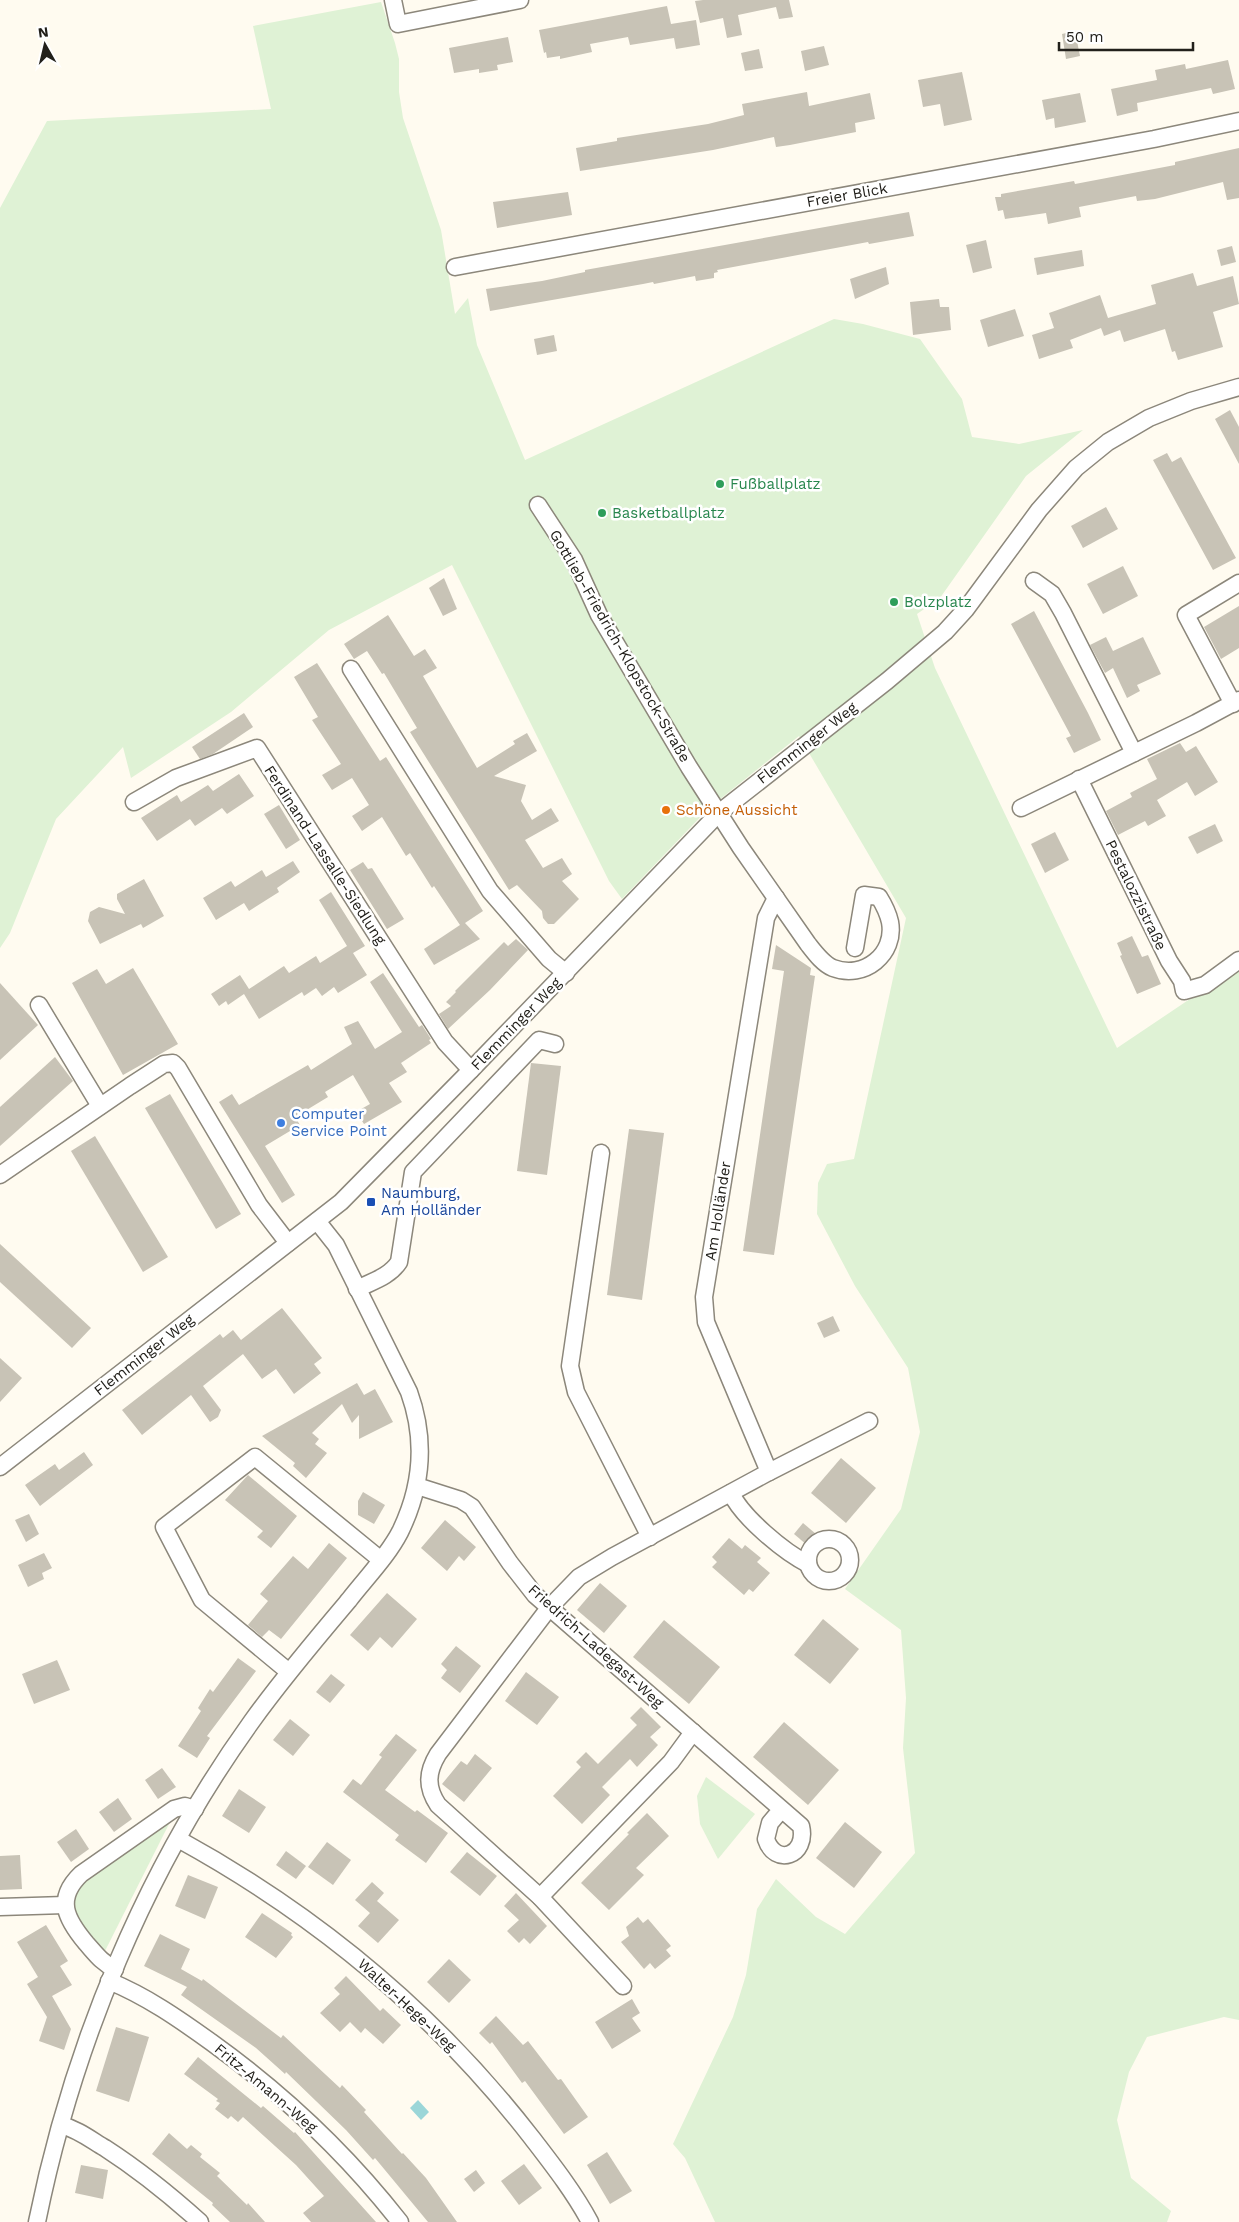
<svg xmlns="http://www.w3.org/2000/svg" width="1239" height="2222" font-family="'Work Sans',sans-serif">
<rect width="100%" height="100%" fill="#fffbf0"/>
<g fill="#dff2d5">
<polygon points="381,2 395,43 399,59 399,92 403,118 441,230 455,314 468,298 477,345 525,460 834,319 863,324 920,339 962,399 972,437 1019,444 1083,430 1026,476 940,598 917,614 935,668 1117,1048 1239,966 1239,2020 1224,2017 1147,2037 1129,2072 1117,2120 1131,2178 1171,2211 1167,2222 715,2222 685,2158 673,2144 733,2017 746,1975 757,1909 776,1879 816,1917 845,1934 915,1853 903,1748 906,1698 901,1630 845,1589 901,1509 920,1432 908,1368 855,1286 817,1214 818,1183 827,1164 854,1159 906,918 799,736 709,808 622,899 609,881 452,565 329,630 231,712 131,778 123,747 56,819 10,933 0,948 0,208 47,121 271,109 253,26"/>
<polygon points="706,1777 755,1814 718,1859 700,1824 697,1796"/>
<polygon points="166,1820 169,1824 104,1953 75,1917 71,1905 79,1883"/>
</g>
<polygon fill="#9bd6d8" points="418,2100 429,2112 421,2120 410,2108"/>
<g fill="#c8c3b6">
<polygon points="703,0 789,0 793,17 779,19 776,7 738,15 742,35 727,38 723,18 700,23 695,1"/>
<polygon points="667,6 671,24 696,20 700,45 676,49 674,38 630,45 628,37 590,44 592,52 560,59 560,56 547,58 546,52 544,53 539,30"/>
<polygon points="1075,31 1080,56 1066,59 1062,34"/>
<polygon points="508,37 513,62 497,65 498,70 479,73 479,69 454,73 449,48"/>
<polygon points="824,46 829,65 805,71 801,51"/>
<polygon points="759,49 763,68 745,71 741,53"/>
<polygon points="1228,60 1235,89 1213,94 1211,88 1137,103 1138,111 1117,116 1111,89 1157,80 1155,70 1185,64 1186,69"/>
<polygon points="962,72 972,120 944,126 940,104 923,107 918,80"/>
<polygon points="807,92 809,106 870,93 875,119 855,123 856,132 790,145 776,147 774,137 713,150 580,171 576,148 617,141 617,138 708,124 744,115 742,104"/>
<polygon points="1080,93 1086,122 1055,128 1054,118 1046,120 1042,100"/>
<polygon points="1239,148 1239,198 1227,200 1223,182 1155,199 1137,201 1136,196 1079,207 1081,217 1048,224 1046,213 1005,219 1003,210 998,211 995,197 1001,197 1001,194 1074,181 1075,184 1175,165 1175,162"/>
<polygon points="568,192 572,215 497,228 493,202"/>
<polygon points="909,212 914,236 869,244 868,242 717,270 718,272 714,273 714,278 696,281 695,276 654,284 653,282 643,284 490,311 486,289 542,281 585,272 585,270"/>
<polygon points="986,240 992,268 973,273 966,245"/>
<polygon points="1232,246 1236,262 1221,266 1217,250"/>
<polygon points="1082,250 1084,266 1037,275 1034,258"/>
<polygon points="886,267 889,284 855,299 850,279"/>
<polygon points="1193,273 1197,286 1233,276 1239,304 1213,312 1223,347 1178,360 1175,351 1172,352 1165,329 1124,342 1120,330 1104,336 1101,328 1070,340 1073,348 1039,359 1032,335 1054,328 1049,313 1100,295 1108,318 1156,304 1151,285"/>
<polygon points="939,299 940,307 949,307 951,330 913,335 910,302"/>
<polygon points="1015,309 1024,336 988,347 980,320"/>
<polygon points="554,335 557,351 537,355 534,339"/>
<polygon points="1230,410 1239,427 1239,464 1215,419"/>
<polygon points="1167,453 1172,462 1181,457 1236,558 1213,570 1153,460"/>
<polygon points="1106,507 1118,529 1083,548 1071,526"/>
<polygon points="1123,566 1138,596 1103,614 1087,584"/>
<polygon points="444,578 457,609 443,616 429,588"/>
<polygon points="1239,606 1239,648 1221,659 1204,627"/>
<polygon points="1034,611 1088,713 1101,740 1074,753 1066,738 1071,736 1011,624"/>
<polygon points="388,615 414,656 425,649 437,668 423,676 477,768 515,744 513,741 527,733 537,751 494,776 526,785 521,801 532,820 551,808 559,821 525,840 543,868 562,858 572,874 562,881 579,899 554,924 548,924 543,918 542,911 517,885 509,890 410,732 417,728 384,673 382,674 367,651 354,659 344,644"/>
<polygon points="1106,637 1113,651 1143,637 1161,674 1137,685 1140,691 1127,698 1113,668 1105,673 1090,645"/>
<polygon points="317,663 380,761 386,757 483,911 465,923 480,939 434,965 424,949 460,925 434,886 432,888 410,853 406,856 382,817 362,831 352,816 369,805 352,778 332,790 322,775 341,764 312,720 318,717 294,677"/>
<polygon points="244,713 253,727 213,754 200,759 192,747"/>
<polygon points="1180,743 1186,752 1196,746 1218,782 1195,796 1187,782 1157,800 1166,816 1148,826 1145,821 1118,835 1106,811 1132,797 1130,793 1157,779 1147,759"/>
<polygon points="239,774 254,796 227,814 222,808 195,826 190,819 157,841 141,818 177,795 181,802 208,785 213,791"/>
<polygon points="279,805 300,840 286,849 264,814"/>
<polygon points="1215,824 1223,841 1197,854 1188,837"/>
<polygon points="1055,832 1069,860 1045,873 1031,844"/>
<polygon points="293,861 300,872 277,888 279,892 249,911 244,903 216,920 203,898 231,881 235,887 262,870 266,877"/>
<polygon points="363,862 368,869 372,868 404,919 387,929 350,870"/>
<polygon points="144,879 164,916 143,928 141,924 100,944 88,921 90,912 99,907 125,914 117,899 117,894"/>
<polygon points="331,892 365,946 353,953 367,975 338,993 334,987 322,996 316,988 304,996 302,992 259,1019 244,994 228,1005 226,1001 219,1006 211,994 240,975 249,989 284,966 289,973 316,956 320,963 347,946 319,900"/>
<polygon points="1132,936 1142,957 1148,955 1161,984 1137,994 1120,956 1122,955 1117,943"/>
<polygon points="516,939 528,950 490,990 448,1029 439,1014 451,1006 446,1002 456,992 455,991 504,942 508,946"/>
<polygon points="776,945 811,968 810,975 815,976 774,1255 743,1251 784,971 772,969"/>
<polygon points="133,968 178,1044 123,1075 72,983 97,969 106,984"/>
<polygon points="383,973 419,1027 422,1025 431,1039 429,1040 431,1043 401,1063 407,1072 389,1083 402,1102 364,1124 356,1112 370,1104 353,1075 325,1092 328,1097 295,1117 300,1125 265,1146 295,1195 282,1203 219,1102 232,1094 239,1105 308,1065 311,1070 352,1044 344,1027 358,1021 375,1049 402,1032 370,982"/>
<polygon points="0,983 38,1025 0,1060"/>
<polygon points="55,1057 73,1081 0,1146 0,1107"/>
<polygon points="531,1063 561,1066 547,1175 517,1171"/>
<polygon points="170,1094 241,1214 216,1229 145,1108"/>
<polygon points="629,1129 664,1133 642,1300 607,1295"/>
<polygon points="95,1136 168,1257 143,1272 71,1151"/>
<polygon points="0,1244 91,1328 72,1348 0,1282"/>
<polygon points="282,1308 322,1358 314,1364 321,1373 294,1394 276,1369 262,1379 243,1354 203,1386 221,1410 218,1417 210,1422 191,1395 142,1435 122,1410 220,1334 223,1338 233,1330 241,1340"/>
<polygon points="833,1316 840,1331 824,1338 817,1323"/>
<polygon points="0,1358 22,1378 0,1402"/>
<polygon points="357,1383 364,1395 375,1389 393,1422 359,1439 359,1415 352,1423 342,1404 312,1433 319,1439 315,1444 327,1453 306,1478 293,1466 295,1463 262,1436"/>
<polygon points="84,1452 93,1465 40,1506 25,1485 55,1464 59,1470"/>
<polygon points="841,1458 876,1488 846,1523 811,1493"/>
<polygon points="248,1475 297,1516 271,1548 257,1537 263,1531 225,1500"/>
<polygon points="363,1492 385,1505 374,1524 358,1515 358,1501"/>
<polygon points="29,1514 39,1534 26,1542 15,1520"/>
<polygon points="445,1520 476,1547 464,1561 459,1556 447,1571 421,1548"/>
<polygon points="803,1523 816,1534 807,1545 794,1534"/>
<polygon points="729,1538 742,1549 745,1545 761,1558 757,1562 770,1573 753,1592 749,1589 744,1595 712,1567 717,1562 712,1557"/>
<polygon points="329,1543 347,1558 281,1639 269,1630 262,1637 248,1625 268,1601 260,1594 293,1556 308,1569"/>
<polygon points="44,1553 52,1568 42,1573 44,1579 28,1587 18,1565"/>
<polygon points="600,1583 627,1606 604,1633 577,1610"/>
<polygon points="387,1593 417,1619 392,1648 380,1637 368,1651 350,1635"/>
<polygon points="823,1619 859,1649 830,1684 794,1655"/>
<polygon points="664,1620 720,1667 689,1704 633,1657"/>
<polygon points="456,1646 481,1666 460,1693 441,1678 447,1670 441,1664"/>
<polygon points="238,1658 256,1671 207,1736 210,1738 197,1758 178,1746 201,1711 198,1708 210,1689 213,1692"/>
<polygon points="57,1660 70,1690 34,1704 22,1674"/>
<polygon points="526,1672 559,1697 537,1725 505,1701"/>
<polygon points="331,1674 345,1685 330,1703 316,1692"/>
<polygon points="641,1707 661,1727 650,1737 658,1745 637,1767 630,1759 602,1787 610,1795 582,1824 553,1796 581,1767 576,1762 586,1752 598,1764 637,1725 630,1718"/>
<polygon points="290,1719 310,1735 293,1756 273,1740"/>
<polygon points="784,1722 839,1770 808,1805 753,1757"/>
<polygon points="396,1734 417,1750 385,1790 415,1812 417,1810 448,1833 426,1863 395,1840 399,1835 343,1792 353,1779 361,1785 382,1757 379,1755"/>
<polygon points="475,1754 492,1768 464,1802 442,1784 461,1761 467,1765"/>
<polygon points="162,1768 176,1787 158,1799 145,1780"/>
<polygon points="239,1789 266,1807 249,1833 222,1816"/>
<polygon points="118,1798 132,1819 114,1832 99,1812"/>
<polygon points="647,1813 669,1836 636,1868 644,1875 609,1910 581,1883 629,1834 627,1833"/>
<polygon points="845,1822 882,1852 854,1888 816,1858"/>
<polygon points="76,1829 89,1849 71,1862 57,1842"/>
<polygon points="327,1842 351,1860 333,1885 308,1867"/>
<polygon points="286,1851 306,1866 296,1879 276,1865"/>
<polygon points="467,1852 497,1876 480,1896 450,1872"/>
<polygon points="20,1855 22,1889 0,1890 0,1856"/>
<polygon points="188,1875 218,1887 205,1919 175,1906"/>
<polygon points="372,1882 384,1893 377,1901 399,1920 378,1943 358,1926 370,1913 355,1900"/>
<polygon points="516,1893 547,1926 530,1944 524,1938 519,1943 507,1931 519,1920 504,1906"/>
<polygon points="262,1913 292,1933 291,1935 293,1937 276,1958 245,1937"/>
<polygon points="638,1917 643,1923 648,1919 671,1946 666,1950 671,1956 655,1969 650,1963 644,1969 621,1942 629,1936 626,1927"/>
<polygon points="46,1925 68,1961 60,1966 72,1985 52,1996 71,2029 64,2050 39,2041 47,2017 27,1984 38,1977 17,1942"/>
<polygon points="160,1934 190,1949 181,1969 202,1981 203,1979 281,2038 283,2035 340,2088 342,2085 366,2110 364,2112 402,2154 403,2153 426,2178 457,2222 428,2222 375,2158 373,2160 346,2130 286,2072 285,2074 256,2048 181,1995 187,1987 144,1966"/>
<polygon points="449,1959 471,1980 449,2003 427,1982"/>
<polygon points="346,1976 380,2011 383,2008 401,2025 383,2044 365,2028 361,2033 350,2022 340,2032 320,2013 340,1994 334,1988"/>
<polygon points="632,1999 640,2013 632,2018 641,2031 612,2049 595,2022"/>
<polygon points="496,2016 523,2045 528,2041 558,2080 561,2079 588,2117 564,2134 525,2081 522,2083 492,2042 490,2044 479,2033"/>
<polygon points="116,2027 149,2037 129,2102 96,2091"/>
<polygon points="198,2057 261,2108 263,2106 294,2133 295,2132 376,2222 311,2222 303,2213 324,2196 296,2165 243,2117 238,2122 231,2116 228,2119 215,2109 220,2103 216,2101 218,2099 184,2074"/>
<polygon points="169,2133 187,2149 191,2145 202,2154 200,2157 220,2173 217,2176 247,2205 248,2203 265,2222 230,2222 212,2205 213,2203 152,2154"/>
<polygon points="607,2152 632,2191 610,2204 587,2165"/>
<polygon points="524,2164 542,2188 519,2205 501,2181"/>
<polygon points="81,2165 108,2170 103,2199 75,2193"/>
<polygon points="476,2170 485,2183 474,2192 464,2179"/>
</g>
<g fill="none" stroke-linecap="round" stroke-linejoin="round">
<g stroke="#8c877b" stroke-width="19">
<g id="street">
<polyline points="393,0 398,24 520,0"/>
<polyline points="455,267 1154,139 1239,121"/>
<path d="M538 505 574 560 599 615 689 767 741 848 808 944C815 953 823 964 833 968 864 980 896 954 890 922 888 913 884 905 879 897L864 895 855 948"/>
<polyline points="1034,581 1052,594 1063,613 1134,753"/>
<polyline points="351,669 490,891 549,959 566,973"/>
<polyline points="1233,704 1186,615 1239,583"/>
<polyline points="1079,779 1169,961 1182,981 1184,991 1205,985 1239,960"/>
<polyline points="134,802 176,778 257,748 445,1042 471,1070"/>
<polyline points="1021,808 1196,723 1239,700"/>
<polyline points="39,1005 100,1106"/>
<polyline points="601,1153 570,1366 576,1392 650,1537"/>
<polyline points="0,1175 130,1086 164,1064 173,1063 178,1068 259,1205 288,1243"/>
<path d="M357 1289C373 1281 389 1277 399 1262L413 1172 539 1040 555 1044"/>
<polyline points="0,1467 341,1202 471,1070 720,812 887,681 945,632 966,609 1039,510 1076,468 1108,442 1149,418 1191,401 1239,387"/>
<polyline points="769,1472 869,1421"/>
<path d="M417 1486 461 1500 472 1507 510 1563 535 1595 801 1826C808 1856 775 1867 766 1839L770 1823 781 1810"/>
<path d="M731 1493C742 1517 784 1552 808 1564"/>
<circle cx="829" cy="1560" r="21"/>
<polyline points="289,1672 202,1600 164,1527 255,1457 381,1560"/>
<path d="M178 1839C315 1914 436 2014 532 2138 552 2164 574 2192 590 2222"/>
<polyline points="540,1897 671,1762 693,1732"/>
<polyline points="0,1907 65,1905"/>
<path d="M115 1969C102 1963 95 1953 86 1943 66 1919 55 1899 81 1874L174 1809 185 1806 195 1809"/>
<path d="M109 1981C146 1996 179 2019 211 2042 282 2093 346 2153 400 2222"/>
<path d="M623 1986 540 1897 438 1805C426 1787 427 1772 438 1754L549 1608 579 1577 612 1557 769 1472 706 1322 704 1297 766 918 776 898"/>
<path d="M61 2125C77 2129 90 2139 105 2148 139 2170 170 2195 200 2222"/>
<path d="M37 2222C73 2044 146 1868 252 1721 282 1679 316 1639 349 1600 366 1578 387 1557 400 1532 422 1487 426 1439 409 1392L336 1245 317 1221"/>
</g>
</g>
<use href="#street" stroke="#fff" stroke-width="16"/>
</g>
<g fill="#2e9e5b" stroke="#fff" stroke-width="2">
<circle cx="720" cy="484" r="5"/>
<circle cx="602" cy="513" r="5"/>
<circle cx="894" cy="602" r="5"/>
</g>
<circle fill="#e8710a" stroke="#fff" stroke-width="2" cx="666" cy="810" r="5"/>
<circle fill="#3f7fe0" stroke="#fff" stroke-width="2" cx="281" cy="1123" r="5"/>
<rect fill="#1a4fb4" stroke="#fff" stroke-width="2" x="366" y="1197" width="10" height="10" rx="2.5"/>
<g text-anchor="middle" stroke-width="5" stroke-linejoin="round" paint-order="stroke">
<g font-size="15" fill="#22201b" stroke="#fff">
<text transform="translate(847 195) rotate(-10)" y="5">Freier Blick</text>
<text transform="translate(620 646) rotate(60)" y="5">Gottlieb-Friedrich-Klopstock-Straße</text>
<text transform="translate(807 743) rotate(-38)" y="5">Flemminger Weg</text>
<text transform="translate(325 855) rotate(57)" y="5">Ferdinand-Lassalle-Siedlung</text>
<text transform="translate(1136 895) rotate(64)" y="5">Pestalozzistraße</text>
<text transform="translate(516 1024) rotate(-46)" y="5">Flemminger Weg</text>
<text transform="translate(718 1211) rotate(-81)" y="5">Am Holländer</text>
<text transform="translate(144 1355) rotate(-38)" y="5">Flemminger Weg</text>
<text transform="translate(596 1646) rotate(42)" y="5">Friedrich-Ladegast-Weg</text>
<text transform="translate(407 2005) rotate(43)" y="5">Walter-Hege-Weg</text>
<text transform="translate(266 2088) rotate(40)" y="5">Fritz-Amann-Weg</text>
</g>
<g font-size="15" fill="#27864d" stroke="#fff" text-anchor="start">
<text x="730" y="489">Fußballplatz</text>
<text x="612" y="518">Basketballplatz</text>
<text x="904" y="607">Bolzplatz</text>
</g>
<g font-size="15" fill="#c56008" stroke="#fff" text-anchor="start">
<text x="676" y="815">Schöne Aussicht</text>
</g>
<g font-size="15" fill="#366cbe" stroke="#fff" text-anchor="start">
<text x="291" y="1119">Computer<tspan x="291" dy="17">Service Point</tspan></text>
</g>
<g font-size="15" fill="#164399" stroke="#fff" text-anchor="start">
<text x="381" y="1198">Naumburg,<tspan x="381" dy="17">Am Holländer</tspan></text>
</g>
</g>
<g transform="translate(45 45) rotate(352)" stroke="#ffffff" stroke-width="4" paint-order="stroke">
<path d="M0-4L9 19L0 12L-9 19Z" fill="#22201b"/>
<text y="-8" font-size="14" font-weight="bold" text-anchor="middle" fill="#22201b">N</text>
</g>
<path d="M1059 42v8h134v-8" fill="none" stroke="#22201b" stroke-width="2.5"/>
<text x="1066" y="42" font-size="15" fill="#22201b" stroke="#ffffff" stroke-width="4" paint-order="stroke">50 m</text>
</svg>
